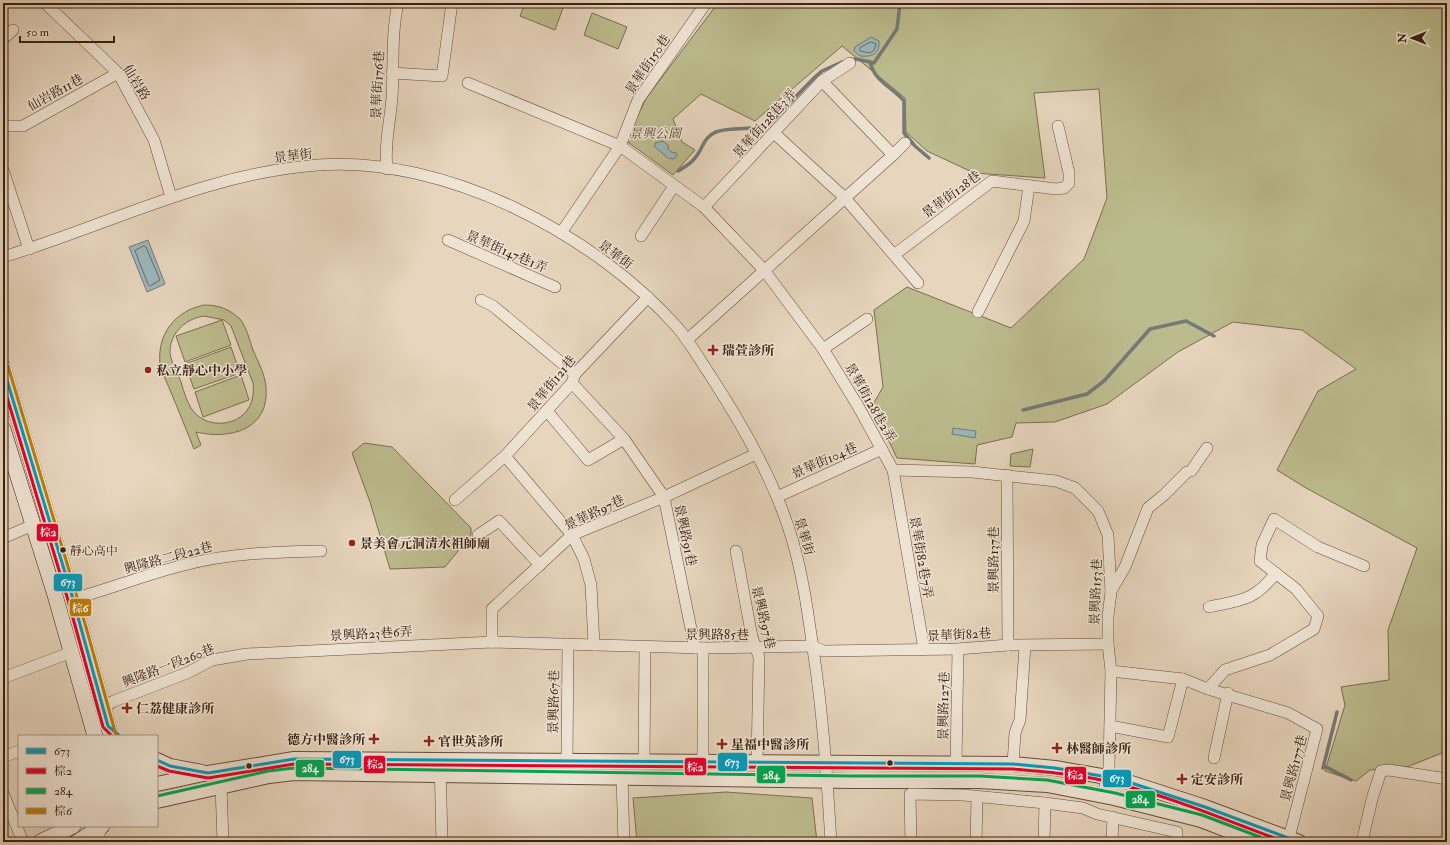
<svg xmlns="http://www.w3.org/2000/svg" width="1450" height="845" font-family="'IM FELL Double Pica','Noto Serif TC',serif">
<rect width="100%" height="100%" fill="#e7d5bd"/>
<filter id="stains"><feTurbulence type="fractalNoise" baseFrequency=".005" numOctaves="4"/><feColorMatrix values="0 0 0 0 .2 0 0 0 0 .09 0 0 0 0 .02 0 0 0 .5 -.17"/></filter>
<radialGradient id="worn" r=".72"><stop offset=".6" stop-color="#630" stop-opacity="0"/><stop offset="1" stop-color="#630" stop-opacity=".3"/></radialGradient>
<g fill="#bcbb8d" stroke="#7c6e4f" fill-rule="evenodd">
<polygon points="525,3 550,3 563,8 555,30 520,16"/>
<polygon points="718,3 1447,3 1447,751 1407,767 1370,770 1356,781 1325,771 1345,705 1341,687 1389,680 1388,630 1417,548 1306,488 1277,470 1318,391 1356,369 1302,330 1233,322 1178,352 1107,404 1055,422 1016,423 1012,437 977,445 975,464 897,458 872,406 883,387 874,310 907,287 1011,328 1084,259 1107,198 1099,89 1034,93 1045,178 974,173 927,151 906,132 905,98 842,46 755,121 701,94 673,119 682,142 695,150 673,175 625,140 647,97"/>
<polygon points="592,13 627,27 618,49 584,35"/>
<path d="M204 305C219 305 229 309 240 319 246 326 250 341 253 350 258 362 265 374 266 387 270 430 229 440 196 432L201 445 194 449C186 429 178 409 170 390 167 382 161 372 160 364 157 334 175 311 204 305ZM204 316 224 320 231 326 253 383C254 391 253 402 248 409 237 426 210 428 196 414 188 407 184 392 181 382 178 373 169 359 170 350 171 331 188 318 204 316Z"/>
<polygon points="222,320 231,345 185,362 176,336"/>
<polygon points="231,347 240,373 194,389 185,364"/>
<polygon points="241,375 249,400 203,417 195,392"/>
<polygon points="364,443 392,447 471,528 471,535 445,567 390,569 370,502 352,453"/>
<polygon points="1033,449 1030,467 1010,466 1011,454"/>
<polygon points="726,792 812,798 817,842 637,842 633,798"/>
</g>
<g fill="#9bb6bb" stroke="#757a77">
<path d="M871 37 879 41C880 55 871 57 860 56L854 51 855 47Z"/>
<polygon points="663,141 668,145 668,149 671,152 676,153 677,155 674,159 668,158 655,147 655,143"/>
<polygon points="148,240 165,284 147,292 129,247"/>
<polygon points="953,428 976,431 975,438 952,434"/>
</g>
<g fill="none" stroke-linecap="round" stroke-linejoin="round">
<g stroke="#6c6b66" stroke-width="1">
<polygon points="871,42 876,44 874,50 870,53 860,51 860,48"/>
<polygon points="144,246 146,247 160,280 150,286 148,284 135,251"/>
</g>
<g stroke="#757a77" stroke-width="3.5">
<path d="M850 60 856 59 870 62C875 82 892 87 904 101V133L915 146 929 158"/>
<polyline points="870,62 874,63 897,29 900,3"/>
<path d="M678 171C684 167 691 164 695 158 703 149 703 137 716 132 733 126 753 131 768 125L815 77 822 71 842 62"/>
<polyline points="1023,410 1087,394 1104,381 1150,329 1186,321 1214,336"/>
<polyline points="1326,767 1351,780"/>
<polyline points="1323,768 1337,712"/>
</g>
<g stroke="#674d3c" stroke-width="12">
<g id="minor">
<polyline points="45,3 118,73 154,140 171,197"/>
<polyline points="3,39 13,30"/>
<polyline points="392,73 442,76 452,3"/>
<polyline points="468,83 620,146 704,207 764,270 823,349 858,406 893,470 924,649"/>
<polyline points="3,126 23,126 118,73"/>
<polyline points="775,134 845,198 918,283"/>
<polyline points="893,155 905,143"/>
<path d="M387 169C384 146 390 122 392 98 394 66 391 35 398 3"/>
<polyline points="3,170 29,249"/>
<polyline points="704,207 822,81 850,63"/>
<polyline points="561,233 620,146 638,100 706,3"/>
<polyline points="641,236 674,186"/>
<polyline points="448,240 555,287"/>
<polyline points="894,255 992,181 1056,189 1064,188 1069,183 1069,173 1058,126"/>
<path d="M3 257C108 225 207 173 318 165 446 156 594 234 677 327 690 342 699 359 710 375 743 426 776 483 793 542 803 577 808 613 813 649 823 713 827 778 831 842"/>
<polyline points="481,300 493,306 575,374"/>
<polyline points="978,312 1024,221 1029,186"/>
<polyline points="687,340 893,155 822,81"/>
<polyline points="823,349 867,319"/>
<polyline points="572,383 624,439 664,497 695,648"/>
<polyline points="547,411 588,460 624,439"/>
<polyline points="505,456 572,535 584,559 591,585 594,645"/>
<polyline points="893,470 972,472 1056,481 1075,488 1098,511 1108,535 1111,592 1108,616 1108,644 1111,671 1109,767 1103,796"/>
<polyline points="1007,475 1008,645"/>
<polyline points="777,497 882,449"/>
<polyline points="455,500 505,456 572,383 575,374 648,297"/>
<polyline points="478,535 499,521 540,565"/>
<polyline points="3,538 33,525"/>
<polyline points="736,551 752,637 759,657 757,762"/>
<polyline points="1111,591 1125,567 1148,508 1164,495 1187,472 1191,471 1207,448"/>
<path d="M73 599C110 589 147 574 184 565 229 553 275 552 321 551"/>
<path d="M1209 607C1242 600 1254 601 1276 573"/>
<polyline points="492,642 492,609 572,535 664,497 756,454"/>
<polyline points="703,648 703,762"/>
<polyline points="1111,671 1183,679 1208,689 1288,713 1317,729 1289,838"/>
<polyline points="3,678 72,652"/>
<polyline points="1208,689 1225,670 1270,655 1314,629 1318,616 1296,589 1260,561 1262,545 1274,519 1318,547 1364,566"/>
<polyline points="104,707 114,701 187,673 212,660 247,654 492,642 703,648 813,646 823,651 958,649 1008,645 1108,644"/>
<polyline points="1110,726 1168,737 1183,679"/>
<polyline points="3,757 19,751"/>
<polyline points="1214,758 1228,693"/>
<polyline points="440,760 442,842"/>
<polyline points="567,760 568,644"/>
<polyline points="644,762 645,647"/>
<polyline points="956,764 958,649"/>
<polyline points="1013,764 1015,733 1020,720 1025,646"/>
<polyline points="622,778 624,842"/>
<polyline points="221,786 223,842"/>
<polyline points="3,793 23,842"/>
<polyline points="97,842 101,828"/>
<polyline points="911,842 910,794 963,795 1045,803 1083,808 1097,814 1177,832 1177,842"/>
<polyline points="976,842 977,797"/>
<polyline points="1044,842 1045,803"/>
<polyline points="1112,842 1113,817"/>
<polyline points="1362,842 1372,799 1381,771 1389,770 1447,779"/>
</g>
</g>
<g stroke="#674d3c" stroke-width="16">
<g id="tertiary">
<polyline points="157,760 170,766 202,772"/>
<polyline points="157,784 208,773 294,759 1013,764 1055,768 1119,779 1205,807 1299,842"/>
<polyline points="157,801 269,776 294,773 852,781 979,781 1047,785 1114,798 1201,820 1258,842"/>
</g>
</g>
<g stroke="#3c2011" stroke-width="16">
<g id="secondary">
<polyline points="3,367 81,628 111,736"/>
<polyline points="3,429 55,595 95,736"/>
<polyline points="40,842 73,826"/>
<polyline points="77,842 102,826"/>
</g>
</g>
<use href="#minor" stroke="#efe4d4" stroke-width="11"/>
<use href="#tertiary" stroke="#efe4d4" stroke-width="14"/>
<use href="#secondary" stroke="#efe4d4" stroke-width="15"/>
<g stroke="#efe4d4" stroke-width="6">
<g id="bus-1">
<polyline points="3,367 73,599 108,726 120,736"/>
<polyline points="157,760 170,766 208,773 294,759 1013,764 1055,768 1119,779 1205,807 1299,842"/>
</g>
</g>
<g stroke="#efe4d4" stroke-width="6">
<g id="bus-2">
<polyline points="3,384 68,600 103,727 112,736"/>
<path d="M157 766 169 771 208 778 294 764 1013 769C1048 772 1084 775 1118 784 1175 798 1230 822 1285 842"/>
</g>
</g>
<g stroke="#efe4d4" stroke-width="6">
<polyline id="bus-3" points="157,796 268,771 294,768 852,776 979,776 1047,780 1115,793 1202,815 1260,837"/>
</g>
<g stroke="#efe4d4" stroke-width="6">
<polyline id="bus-4" points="8,366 86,627 116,735"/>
</g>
<use href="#bus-1" stroke="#069bbb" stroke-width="3"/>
<use href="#bus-2" stroke="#e4002b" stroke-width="3"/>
<use href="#bus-3" stroke="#00a651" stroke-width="3"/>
<use href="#bus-4" stroke="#bf7e05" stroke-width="3"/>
</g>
<g fill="#8f2418" stroke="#efe4d4" stroke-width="1.5">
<path d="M711 344h4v4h4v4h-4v4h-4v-4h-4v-4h4z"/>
<circle cx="148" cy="370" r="4"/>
<circle cx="352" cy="543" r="4"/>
<path d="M125 702h4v4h4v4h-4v4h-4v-4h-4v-4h4z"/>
<path d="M372 733h4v4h4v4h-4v4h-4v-4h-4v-4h4z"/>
<path d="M427 735h4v4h4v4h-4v4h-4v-4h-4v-4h4z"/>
<path d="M720 738h4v4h4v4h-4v4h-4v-4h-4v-4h4z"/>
<path d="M1055 742h4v4h4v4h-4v4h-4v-4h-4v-4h4z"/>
<path d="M1180 773h4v4h4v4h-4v4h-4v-4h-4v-4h4z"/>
</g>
<g fill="#3c2011" stroke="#efe4d4" stroke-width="1.5">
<circle cx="63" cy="550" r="3.5"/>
<circle cx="890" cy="763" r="3.5"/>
<circle cx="249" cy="766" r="3.5"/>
</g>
<g text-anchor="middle" stroke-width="3" stroke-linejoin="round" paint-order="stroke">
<g font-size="12" fill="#3c2011" stroke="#efe4d4" text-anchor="start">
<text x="70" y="555">靜心高中</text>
</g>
<g font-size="13" fill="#3c2011" stroke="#efe4d4">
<text transform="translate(647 64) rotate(-56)" y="5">景華街150巷</text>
<text transform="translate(137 82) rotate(58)" y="5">仙岩路</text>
<text transform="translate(377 85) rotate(-87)" y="5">景華街176巷</text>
<text transform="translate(55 92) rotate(-29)" y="5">仙岩路11巷</text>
<text transform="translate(764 123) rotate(-48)" y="5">景華街128巷3弄</text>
<text transform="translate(293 155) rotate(-7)" y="5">景華街</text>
<text transform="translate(951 194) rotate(-37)" y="5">景華街128巷</text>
<text transform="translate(507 251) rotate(23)" y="5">景華街147巷1弄</text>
<text transform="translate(616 254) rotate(36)" y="5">景華街</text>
<text transform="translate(551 383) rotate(-51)" y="5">景華街121巷</text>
<text transform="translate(871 402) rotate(60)" y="5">景華街128巷2弄</text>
<text transform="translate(824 460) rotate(-24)" y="5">景華街104巷</text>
<text transform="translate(594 512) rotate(-25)" y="5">景華路97巷</text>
<text transform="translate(686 535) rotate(78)" y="5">景興路91巷</text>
<text transform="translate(805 536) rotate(73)" y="5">景華街</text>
<text transform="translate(168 557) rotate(-15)" y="5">興隆路二段22巷</text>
<text transform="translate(922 557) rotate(80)" y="5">景華街82巷7弄</text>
<text transform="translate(993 560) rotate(-90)" y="5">景興路137巷</text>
<text transform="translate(1095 592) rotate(-88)" y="5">景興路153巷</text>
<text transform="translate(764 617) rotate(77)" y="5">景興路97巷</text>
<text transform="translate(371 633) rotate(-3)" y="5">景興路23巷6弄</text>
<text x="717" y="639">景興路85巷</text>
<text transform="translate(959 634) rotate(-3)" y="5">景華街82巷</text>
<text transform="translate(168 665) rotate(-21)" y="5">興隆路一段260巷</text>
<text transform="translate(553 702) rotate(-89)" y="5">景興路67巷</text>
<text transform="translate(943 706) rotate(-89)" y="5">景興路127巷</text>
<text transform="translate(1293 768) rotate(-75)" y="5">景興路177巷</text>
</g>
<g font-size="13" font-style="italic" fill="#5c4730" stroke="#efe4d4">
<text x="655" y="138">景興公園</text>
</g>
<g font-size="13" font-weight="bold" fill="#3c2011" stroke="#efe4d4" text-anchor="start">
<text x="722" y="355">瑞萱診所</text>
<text x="156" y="375">私立靜心中小學</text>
<text x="360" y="548">景美會元洞清水祖師廟</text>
<text x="136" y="713">仁荔健康診所</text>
<text x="365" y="744" text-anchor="end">德方中醫診所</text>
<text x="438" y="746">官世英診所</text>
<text x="731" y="749">星福中醫診所</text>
<text x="1066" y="753">林醫師診所</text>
<text x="1191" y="784">定安診所</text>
</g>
</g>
<g stroke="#efe4d4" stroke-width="1.5">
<rect x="36" y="523" width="23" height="19" rx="4" fill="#e4002b"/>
<rect x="53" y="573" width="30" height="19" rx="4" fill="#069bbb"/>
<rect x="69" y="598" width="23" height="19" rx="4" fill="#bf7e05"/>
<rect x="332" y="750" width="30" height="19" rx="4" fill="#069bbb"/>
<rect x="717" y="752" width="31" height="20" rx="4" fill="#069bbb"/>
<rect x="363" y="755" width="23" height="19" rx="4" fill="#e4002b"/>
<rect x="684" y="757" width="23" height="19" rx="4" fill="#e4002b"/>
<rect x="295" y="759" width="30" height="19" rx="4" fill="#00a651"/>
<rect x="756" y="765" width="30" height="19" rx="4" fill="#00a651"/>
<rect x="1064" y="766" width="23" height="19" rx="4" fill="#e4002b"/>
<rect x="1102" y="769" width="30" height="19" rx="4" fill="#069bbb"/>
<rect x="1125" y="790" width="31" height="19" rx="4" fill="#00a651"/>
</g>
<g font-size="11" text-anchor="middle" font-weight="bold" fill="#fff">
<text x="48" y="536">棕2</text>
<text x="68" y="586">673</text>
<text x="80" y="612">棕6</text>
<text x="347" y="763">673</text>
<text x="732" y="766">673</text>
<text x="375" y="768">棕2</text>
<text x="695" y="771">棕2</text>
<text x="310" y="772">284</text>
<text x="771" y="779">284</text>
<text x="1075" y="779">棕2</text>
<text x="1117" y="782">673</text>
<text x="1140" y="803">284</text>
</g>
<rect width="1450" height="845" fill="none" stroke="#e7d5bd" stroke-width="16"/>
<rect x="4" y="4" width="1442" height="837" fill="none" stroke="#3c2011" stroke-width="2"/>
<rect x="8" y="8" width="1434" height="829" fill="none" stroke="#3c2011"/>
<rect x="18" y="735" width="140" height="92" fill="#efe4d4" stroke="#a79686"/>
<rect x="26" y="748" width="20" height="6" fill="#069bbb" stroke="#a79686"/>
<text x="54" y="755" font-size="12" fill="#3c2011">673</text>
<rect x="26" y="768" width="20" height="6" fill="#e4002b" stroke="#a79686"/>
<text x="54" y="775" font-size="12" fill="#3c2011">棕2</text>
<rect x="26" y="788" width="20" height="6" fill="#00a651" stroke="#a79686"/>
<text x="54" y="795" font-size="12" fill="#3c2011">284</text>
<rect x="26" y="808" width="20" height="6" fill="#bf7e05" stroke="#a79686"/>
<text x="54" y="815" font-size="12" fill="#3c2011">棕6</text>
<g transform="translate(1412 38) rotate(270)" stroke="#efe4d4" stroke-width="3" paint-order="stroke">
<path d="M0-3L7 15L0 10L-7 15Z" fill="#3c2011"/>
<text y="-6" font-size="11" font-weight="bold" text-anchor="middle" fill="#3c2011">N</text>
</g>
<path d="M20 36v6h94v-6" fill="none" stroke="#3c2011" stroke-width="2"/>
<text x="26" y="36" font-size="12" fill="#3c2011" stroke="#efe4d4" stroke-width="3" paint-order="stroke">50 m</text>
<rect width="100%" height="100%" filter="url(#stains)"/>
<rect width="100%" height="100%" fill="url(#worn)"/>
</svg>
